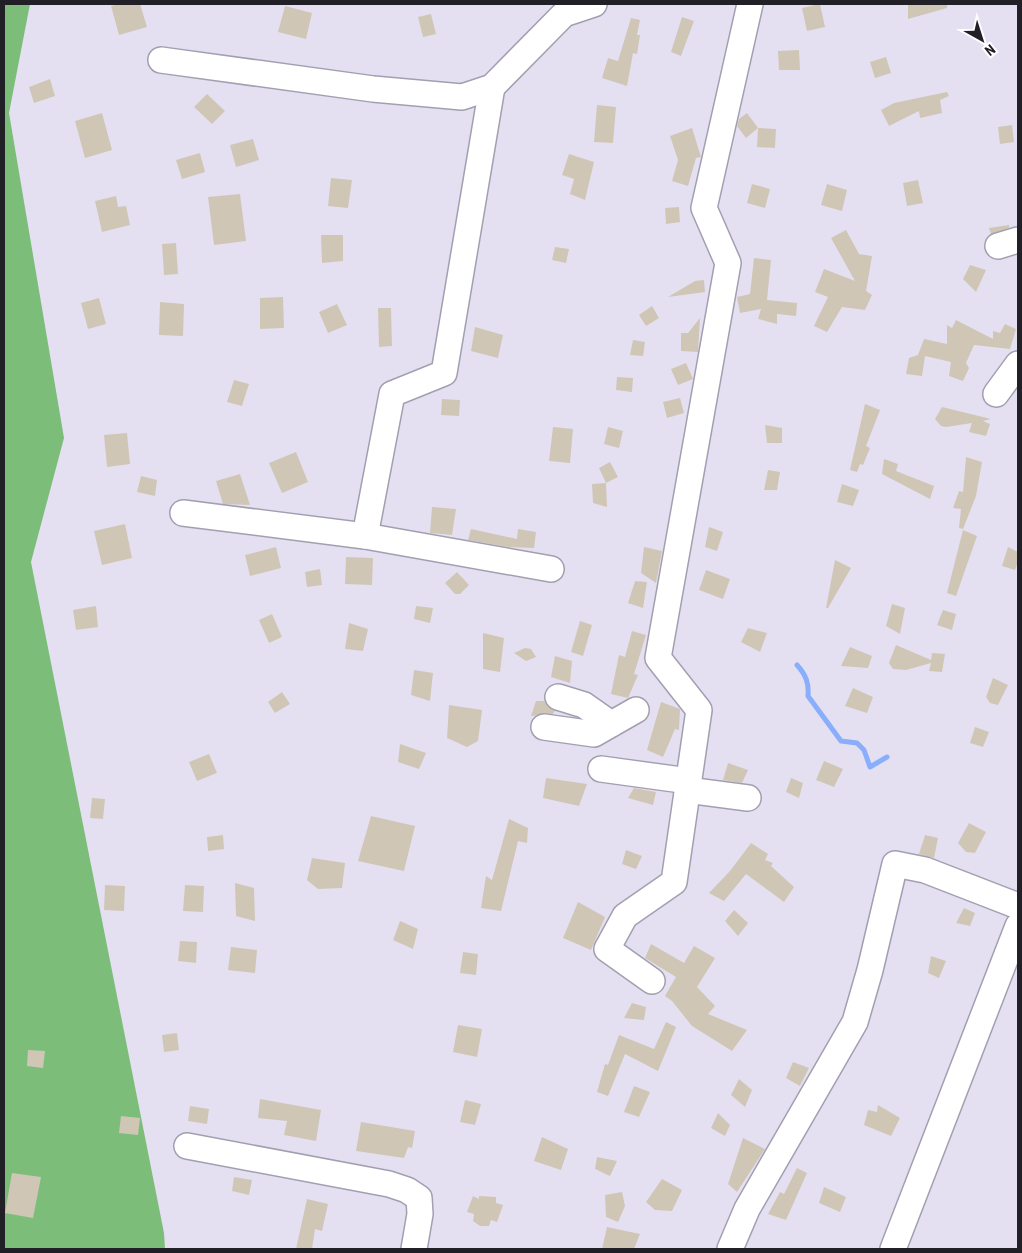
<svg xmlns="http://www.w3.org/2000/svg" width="1022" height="1253" font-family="'Roboto Condensed',sans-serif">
<rect width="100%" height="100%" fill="#e4e0f2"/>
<polygon fill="#7cbe79" points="4,4 30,4 9,113 64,438 31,562 164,1233 165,1249 4,1249"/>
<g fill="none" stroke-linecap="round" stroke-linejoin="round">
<path stroke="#89aefb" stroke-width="5" d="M797 665C806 675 809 683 808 696L841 741 857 743 864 750 870 767 887 757"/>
</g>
<g fill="#d0c6b6">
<polygon points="119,4 140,4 147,27 119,35 111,6"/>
<polygon points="820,4 825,27 807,31 802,8"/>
<polygon points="908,4 947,4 947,8 908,19"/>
<polygon points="285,6 312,13 306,39 278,32"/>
<polygon points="431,14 436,34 423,37 418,17"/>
<polygon points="682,17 694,21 681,56 671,52"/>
<polygon points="631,18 640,20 637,35 640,35 637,54 633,53 627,86 602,78 608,58 618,61"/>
<polygon points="799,50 800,70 779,70 778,51"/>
<polygon points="886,57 891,73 875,78 870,62"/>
<polygon points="50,79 55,96 34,103 29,87"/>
<polygon points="947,92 949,96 940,100 942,113 920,118 919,111 889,126 881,110 894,103"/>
<polygon points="207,94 225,111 212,124 194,107"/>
<polygon points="597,105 616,107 613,143 594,142"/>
<polygon points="102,113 112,150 85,158 75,121"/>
<polygon points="747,113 758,128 746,138 737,126 739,119"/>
<polygon points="1012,125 1014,142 1000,144 998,127"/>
<polygon points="692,128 701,157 696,158 688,186 672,181 678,160 670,136"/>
<polygon points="758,128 776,129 775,148 757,147"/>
<polygon points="253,139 259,160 236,167 230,145"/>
<polygon points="200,153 205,172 182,179 176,160"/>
<polygon points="569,154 594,162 585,200 570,194 574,179 562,175"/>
<polygon points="331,178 352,180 348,208 328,206"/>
<polygon points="918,180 923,203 907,206 903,183"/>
<polygon points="752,184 770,189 765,208 747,203"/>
<polygon points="827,184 847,190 842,211 821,205"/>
<polygon points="240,194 246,241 214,245 208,197"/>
<polygon points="116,196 118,207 126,206 130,225 102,232 95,201"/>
<polygon points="679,207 680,222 666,224 665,208"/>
<polygon points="1009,225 1009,228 991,234 989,228"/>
<polygon points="846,230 859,254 872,256 866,291 872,295 865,310 842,307 827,332 814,326 828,297 815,292 824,269 855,281 831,238"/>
<polygon points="321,235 343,235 343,261 322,263"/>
<polygon points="176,243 178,274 164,275 162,244"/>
<polygon points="555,247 569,249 566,263 552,260"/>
<polygon points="754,258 771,260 767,300 797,303 796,316 777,314 777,324 758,319 761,309 740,313 737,297 750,294"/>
<polygon points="970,265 986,270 976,292 963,279"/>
<polygon points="704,280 705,292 668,297 695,281"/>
<polygon points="283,297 284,328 260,329 260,298"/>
<polygon points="99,298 106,324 88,329 81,303"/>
<polygon points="160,302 184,304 183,336 159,335"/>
<polygon points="337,304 347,325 328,333 319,312"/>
<polygon points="652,306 659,318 646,326 639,315"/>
<polygon points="378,308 391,308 392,346 379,347"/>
<polygon points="700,318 698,352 681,351 681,333 688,333"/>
<polygon points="956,320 993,339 993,331 1000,333 1005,324 1016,329 1010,349 974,345 966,363 969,368 963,381 949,376 951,362 925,356 922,376 906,374 909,358 918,355 924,339 947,344 947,325 952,328"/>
<polygon points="475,327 503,335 498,358 471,351"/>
<polygon points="633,340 645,342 643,356 630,355"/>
<polygon points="686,363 693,379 678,385 671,369"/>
<polygon points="617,377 633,378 632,392 616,390"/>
<polygon points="234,380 249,384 242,406 227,402"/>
<polygon points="680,398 684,413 667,418 663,402"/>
<polygon points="442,399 460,400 459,416 441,415"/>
<polygon points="865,404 880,410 866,446 870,448 863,465 860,464 857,472 850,470"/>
<polygon points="942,407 991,419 983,421 990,424 986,436 969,432 972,423 946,427 941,426 935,419"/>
<polygon points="765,425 782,428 782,443 767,443"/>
<polygon points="553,427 573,429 570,463 549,461"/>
<polygon points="608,427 623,431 619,448 604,444"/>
<polygon points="127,433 130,464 107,467 104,435"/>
<polygon points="296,452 308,482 282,493 269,463"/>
<polygon points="966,457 982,462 976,496 963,529 959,528 961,509 953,508 959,491 963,492"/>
<polygon points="884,459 898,464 896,471 934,486 930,499 882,474"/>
<polygon points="610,462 618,477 606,483 599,468"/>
<polygon points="768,470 780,472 777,490 764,490"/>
<polygon points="240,474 250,505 223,504 216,481"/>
<polygon points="141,476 157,480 155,496 137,492"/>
<polygon points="606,483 607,507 593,503 592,484"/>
<polygon points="842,484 859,490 853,506 837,502"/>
<polygon points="432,507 456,509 452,535 430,533"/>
<polygon points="125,524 132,558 102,565 94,531"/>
<polygon points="709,527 723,532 717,551 705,547"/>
<polygon points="471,529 517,539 518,529 536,532 534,548 509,547 468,540"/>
<polygon points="963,530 977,536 956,596 947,593"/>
<polygon points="276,547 281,568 250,576 245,555"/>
<polygon points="644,547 662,551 656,583 641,573"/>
<polygon points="1008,547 1018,552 1018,562 1015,570 1002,566"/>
<polygon points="346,557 373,558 372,585 345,584"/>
<polygon points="835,560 851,568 828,608 826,608"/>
<polygon points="320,569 322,585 307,587 305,572"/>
<polygon points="706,570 730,579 723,599 699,590"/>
<polygon points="457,572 469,585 460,594 455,594 445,583"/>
<polygon points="635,581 647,582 643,608 628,603"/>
<polygon points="892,604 905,608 900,634 886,626"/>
<polygon points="96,606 98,627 76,630 73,610"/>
<polygon points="416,606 433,608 430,623 414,619"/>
<polygon points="943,610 956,614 952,630 937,625"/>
<polygon points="272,614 282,637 269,643 259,620"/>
<polygon points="580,621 592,625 583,656 571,652"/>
<polygon points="349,623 368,629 363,651 345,649"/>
<polygon points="748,628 767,633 760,652 741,642"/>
<polygon points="632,631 646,635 634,674 638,675 628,698 611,694 619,655 625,657"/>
<polygon points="483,633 504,638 500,672 483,669"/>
<polygon points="896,645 931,660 932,653 945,654 942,672 929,671 931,663 906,670 893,669 889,663"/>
<polygon points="850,647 872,656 868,668 841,666"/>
<polygon points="525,648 531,649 536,657 526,661 514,653"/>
<polygon points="555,656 572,661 570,683 551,677"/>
<polygon points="414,670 433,673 430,701 411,695"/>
<polygon points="993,678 1008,685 998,705 990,703 986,697"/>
<polygon points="853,688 873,697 867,713 845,706"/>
<polygon points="282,692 290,704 275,713 268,702"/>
<polygon points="536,701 544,701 548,707 555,711 553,714 531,716"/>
<polygon points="661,702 680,709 679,730 675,729 663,757 647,750"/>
<polygon points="449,705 482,710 478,741 467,747 447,738"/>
<polygon points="975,727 989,732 983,747 970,743"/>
<polygon points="400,744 426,753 419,769 398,762"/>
<polygon points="209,754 217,773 197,781 189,762"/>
<polygon points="824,761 843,769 834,787 816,780"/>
<polygon points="728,763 748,770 742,783 723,780"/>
<polygon points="546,778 587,784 579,806 543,798"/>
<polygon points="791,778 803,783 799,798 786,792"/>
<polygon points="634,788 656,792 653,805 628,798"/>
<polygon points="92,798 105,799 103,819 90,818"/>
<polygon points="371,816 415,826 404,871 358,861"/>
<polygon points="509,819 528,828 527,843 518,841 501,911 481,908 486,876 492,880"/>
<polygon points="969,823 986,832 975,853 966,852 958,843"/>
<polygon points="223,835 224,849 208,851 207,837"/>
<polygon points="925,835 938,838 934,858 919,854"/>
<polygon points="751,843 768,854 765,860 773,863 771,866 794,887 784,902 746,874 724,901 709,893 730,871"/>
<polygon points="626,850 642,856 636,869 622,864"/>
<polygon points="312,858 345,863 342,888 318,889 307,880"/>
<polygon points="235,883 254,888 255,921 236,916"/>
<polygon points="105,885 125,886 124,911 104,910"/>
<polygon points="185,885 204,886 203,912 183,911"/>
<polygon points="578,902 605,917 591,950 563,938"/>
<polygon points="964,908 975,913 970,926 956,923"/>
<polygon points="734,910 748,923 738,936 725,921"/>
<polygon points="400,921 418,929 413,949 393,940"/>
<polygon points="180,941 197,942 196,963 178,961"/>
<polygon points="651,944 684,963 694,946 715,958 697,987 715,1006 708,1014 747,1030 732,1051 692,1026 672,1001 665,996 676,977 645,958"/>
<polygon points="231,947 257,950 255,973 228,970"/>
<polygon points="463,952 478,954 476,975 460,973"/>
<polygon points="931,956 946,961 939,978 928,973"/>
<polygon points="632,1003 646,1007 644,1020 624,1018"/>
<polygon points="666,1022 676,1027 658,1071 625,1054 608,1096 597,1092 605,1064 608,1065 619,1035 654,1049"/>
<polygon points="458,1025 482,1029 477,1057 453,1052"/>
<polygon points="177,1033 179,1050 164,1052 162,1035"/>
<polygon points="28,1050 45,1051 43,1068 27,1066"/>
<polygon points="793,1062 809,1068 800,1086 786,1078"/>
<polygon points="739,1079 752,1090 745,1107 731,1095"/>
<polygon points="634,1086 650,1092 639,1117 624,1112"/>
<polygon points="260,1099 321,1110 316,1141 284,1135 287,1121 258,1118"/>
<polygon points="465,1100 481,1104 475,1125 460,1122"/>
<polygon points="878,1105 900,1118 891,1136 864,1125 868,1110 877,1112"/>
<polygon points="190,1106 209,1109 207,1124 188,1121"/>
<polygon points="718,1113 730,1125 725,1136 711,1128"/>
<polygon points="121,1116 140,1118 138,1135 119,1133"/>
<polygon points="361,1122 415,1131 412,1148 408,1147 404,1158 356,1151"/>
<polygon points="542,1137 568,1149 561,1170 534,1161"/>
<polygon points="743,1138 765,1149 737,1192 728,1184"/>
<polygon points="597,1157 617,1161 610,1176 595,1169"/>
<polygon points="797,1168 807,1173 786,1220 768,1214 780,1192 784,1194"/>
<polygon points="12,1173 41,1177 33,1218 5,1213"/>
<polygon points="234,1177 252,1180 249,1195 232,1191"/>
<polygon points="662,1179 682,1190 672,1211 655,1210 646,1202"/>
<polygon points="824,1187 846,1197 840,1212 819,1203"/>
<polygon points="622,1192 625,1206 618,1222 606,1217 605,1195"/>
<polygon points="473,1196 479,1199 479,1196 496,1197 496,1203 503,1205 497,1222 491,1220 489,1226 480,1226 473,1221 474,1214 467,1212"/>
<polygon points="307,1199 328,1204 322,1231 315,1229 312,1249 296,1249"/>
<polygon points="607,1227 640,1234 634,1249 602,1249"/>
</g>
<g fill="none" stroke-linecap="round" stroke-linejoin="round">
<g stroke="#a29fb0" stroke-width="28">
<g id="minor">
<polyline points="161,60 373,89 462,97 492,87 564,14 594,4"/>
<polyline points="998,246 1018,240"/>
<polyline points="996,394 1018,364"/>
<polyline points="183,513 365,536 551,569"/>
<polyline points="365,536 392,394 444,373 492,87"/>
<polyline points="558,697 584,705 611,724"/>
<polyline points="544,727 594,734 636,710"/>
<polyline points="601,769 689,781"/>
<polyline points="687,790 748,798"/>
<polyline points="652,981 607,949 625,916 674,882 699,710 658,658 728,263 704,208 750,4"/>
<polyline points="187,1146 389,1184 407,1190 419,1198 420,1214 414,1249"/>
<polyline points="730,1249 747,1209 855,1022 870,970 895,864 925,870 1018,906"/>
<polyline points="893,1249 1018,926"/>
</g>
</g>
<use href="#minor" stroke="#fff" stroke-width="25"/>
</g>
<rect width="1022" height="1253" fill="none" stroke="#222027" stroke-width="10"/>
<g transform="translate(982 40) rotate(141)" stroke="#ffffff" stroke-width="4" paint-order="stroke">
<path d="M0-4L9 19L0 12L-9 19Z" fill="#222027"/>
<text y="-8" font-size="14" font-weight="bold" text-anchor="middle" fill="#222027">N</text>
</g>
</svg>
